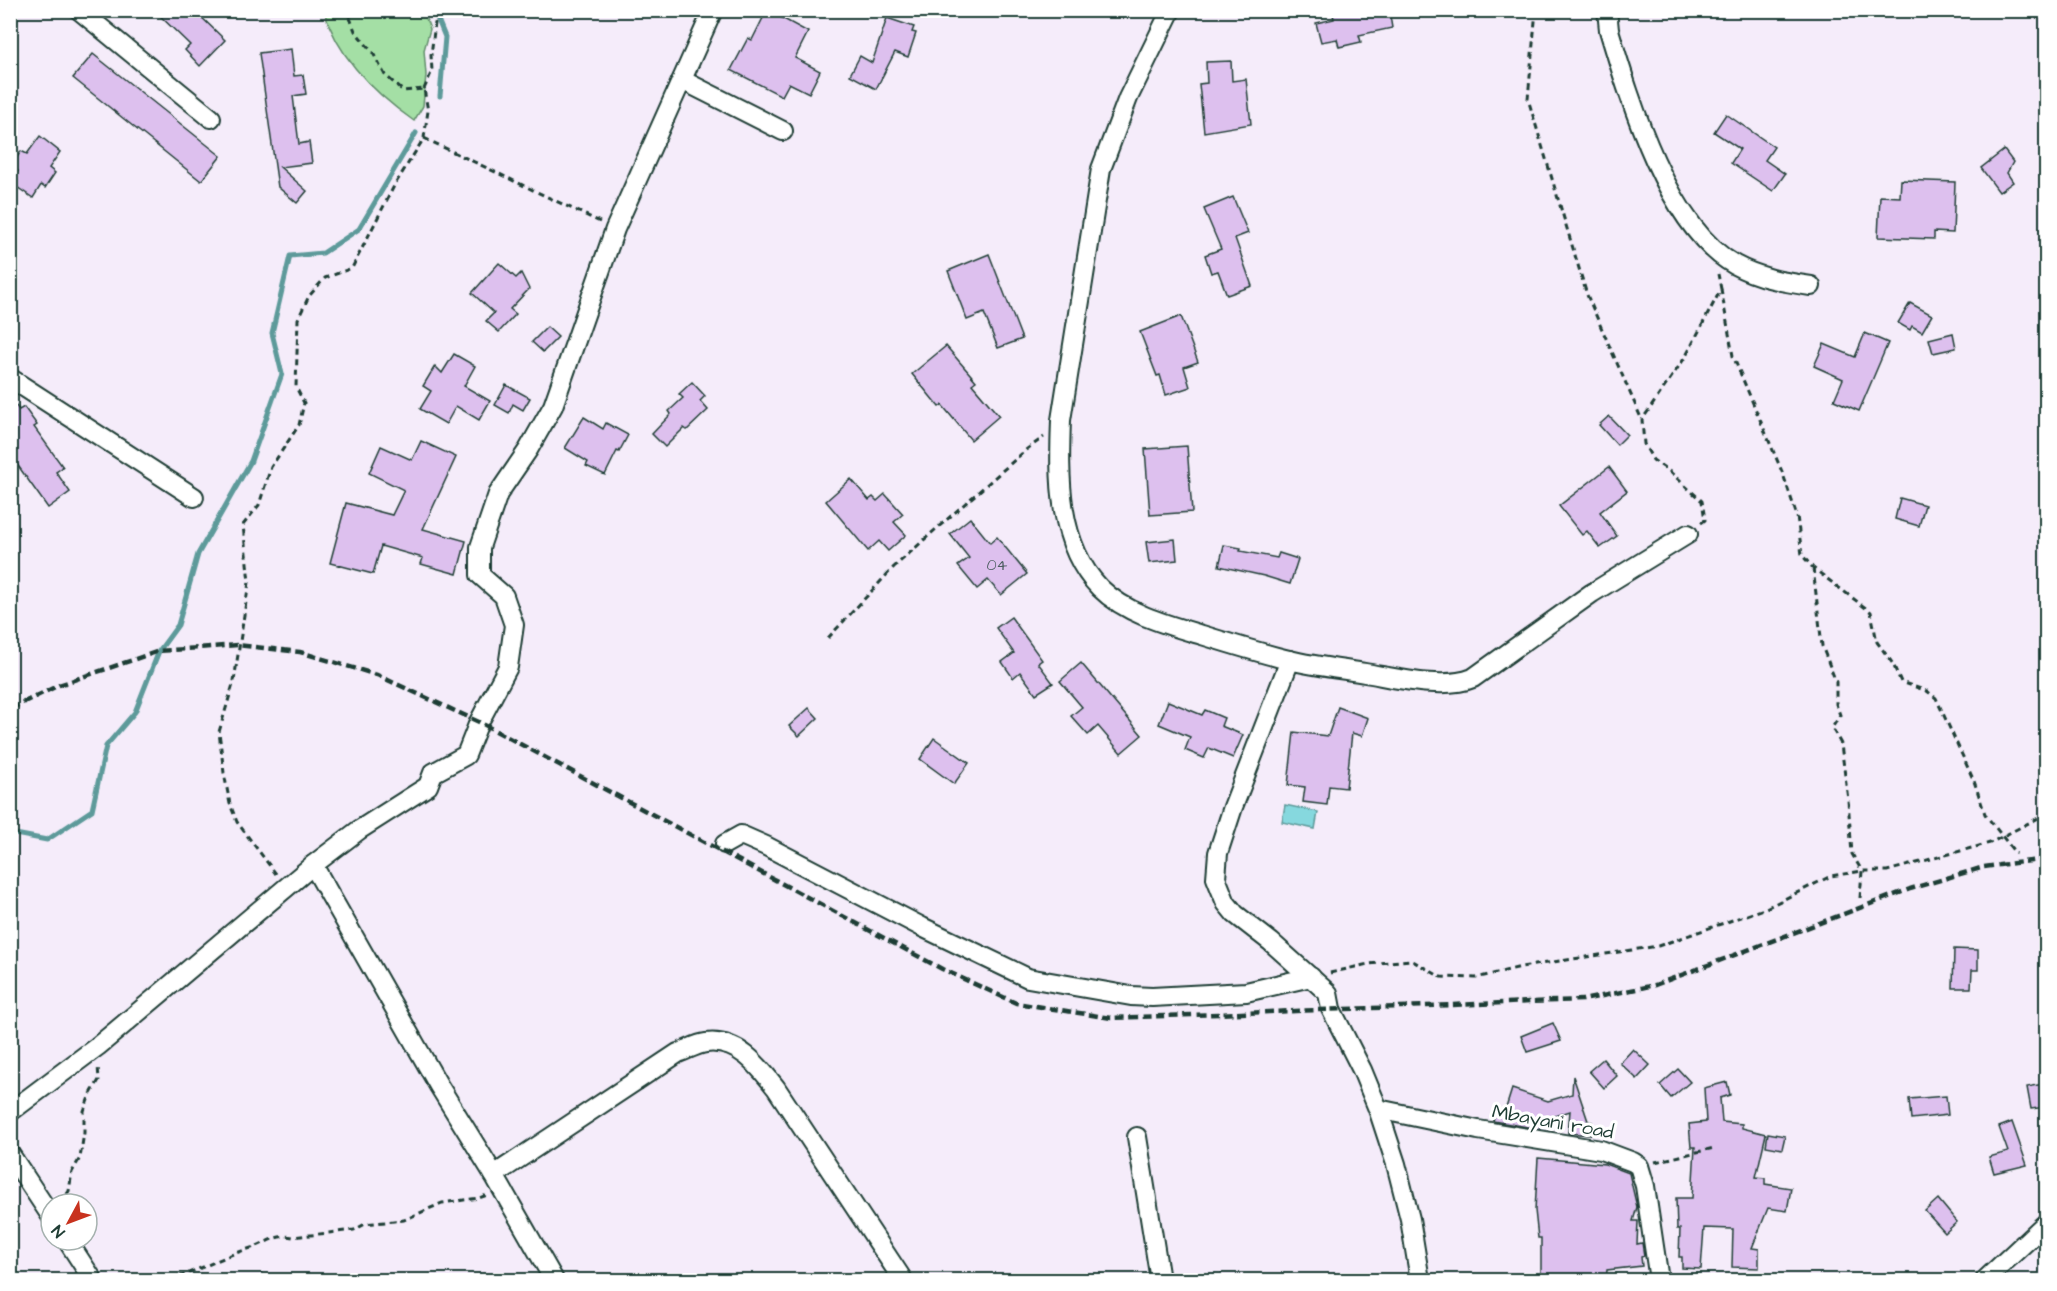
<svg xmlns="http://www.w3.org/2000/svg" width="2057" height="1291" font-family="'Architects Daughter',sans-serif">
<rect width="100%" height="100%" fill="#f5ecfa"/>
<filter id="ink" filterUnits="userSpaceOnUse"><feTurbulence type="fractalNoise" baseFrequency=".0167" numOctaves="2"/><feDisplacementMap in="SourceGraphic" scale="12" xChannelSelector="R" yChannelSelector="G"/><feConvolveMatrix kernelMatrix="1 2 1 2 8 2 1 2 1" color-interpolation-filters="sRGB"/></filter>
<g filter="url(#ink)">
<path fill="#a4dfa5" stroke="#628e6c" stroke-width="1.5" d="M324 11H423L430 29 424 50 426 75 423 106 414 121C374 93 338 58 324 11Z"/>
<polygon fill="#86d8de" stroke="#5d9a9a" stroke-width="1.5" points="1285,805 1318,812 1315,829 1282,822"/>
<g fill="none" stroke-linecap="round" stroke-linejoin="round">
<g stroke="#5d9a9a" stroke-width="5">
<polyline points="434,10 445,37 440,96"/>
<polyline points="10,833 47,840 92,810 106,746 135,712 159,651 178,625 198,554 251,461 282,374 272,333 290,256 323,253 359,229 416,133"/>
</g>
</g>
<g fill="#ddc0ee" stroke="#1f3d34" stroke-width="1.5">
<polygon points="154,10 194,10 225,40 200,66 185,50 190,45"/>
<polygon points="767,10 808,32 795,58 820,71 809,93 789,83 782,96 731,70 748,38 752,40"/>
<polygon points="1332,10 1389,10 1392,28 1359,35 1361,42 1339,47 1337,39 1321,42 1316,23 1334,19"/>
<polygon points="887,18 914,27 912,32 916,33 908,57 895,52 876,89 850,75 860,56 872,63"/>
<polygon points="291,49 294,76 303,75 306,94 293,96 299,144 309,142 312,163 280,167 307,191 297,203 278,187 259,53"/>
<polygon points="93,54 221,156 201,181 73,78"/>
<polygon points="1231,61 1232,81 1246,79 1251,124 1204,132 1199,84 1207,83 1206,62"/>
<polygon points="1726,114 1774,147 1765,160 1785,174 1773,191 1731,163 1740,149 1714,132"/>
<polygon points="40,136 60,152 49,168 55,173 45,188 41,185 33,198 11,183 18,171 12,165 21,151 27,154"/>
<polygon points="2004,150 2013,162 2007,173 2013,182 1999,192 1981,168"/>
<polygon points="1901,180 1955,182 1953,233 1934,232 1934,239 1878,237 1880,196 1900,197"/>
<polygon points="1233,197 1248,233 1235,238 1252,286 1227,295 1218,271 1211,273 1205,255 1221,249 1204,209"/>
<polygon points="989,254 1022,339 998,348 984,313 967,320 948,271"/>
<polygon points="499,263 516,278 521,273 529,289 510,309 516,314 499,332 486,321 494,313 472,293"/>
<polygon points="1910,303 1932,315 1922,332 1912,326 1910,330 1898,323"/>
<polygon points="1181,316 1198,362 1184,367 1190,387 1166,395 1160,375 1157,376 1140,332"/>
<polygon points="547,327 558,337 543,352 532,342"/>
<polygon points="1865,333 1888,343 1859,411 1834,400 1843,379 1814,366 1824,344 1855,357"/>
<polygon points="1953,333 1956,348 1933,353 1929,339"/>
<polygon points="946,346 976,381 972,384 999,416 971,440 942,405 939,407 912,374"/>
<polygon points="454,354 475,366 464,386 490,401 479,420 456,406 446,424 420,409 431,391 423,386 435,366 442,373"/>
<polygon points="692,382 705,396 700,401 708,410 687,430 684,428 665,447 652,434 671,414 669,411 683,398 679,394"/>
<polygon points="506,385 530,398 523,410 513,404 509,413 495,405"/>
<polygon points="10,397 19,410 24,407 37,425 34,427 63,467 56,472 70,492 48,508 14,460 16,458 10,450"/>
<polygon points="1609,416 1627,435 1617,445 1599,425"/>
<polygon points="584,417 603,429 606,423 628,435 619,452 617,451 605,475 586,466 588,462 565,448"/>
<polygon points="421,441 456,457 423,529 466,541 457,574 421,564 423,558 381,546 373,574 330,563 346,503 392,515 404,490 369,473 381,446 412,460"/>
<polygon points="1187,446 1192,512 1150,515 1145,449"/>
<polygon points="1609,467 1627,491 1600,512 1617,536 1600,548 1587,531 1582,535 1559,506"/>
<polygon points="851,479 869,500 873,497 877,501 885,494 903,514 894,522 906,535 888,551 879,541 868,551 826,501"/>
<polygon points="1900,498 1925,505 1919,526 1895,519"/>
<polygon points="970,518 990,543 997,537 1027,574 1001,595 988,580 977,589 958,566 969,558 950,534"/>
<polygon points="1175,539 1177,560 1149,563 1146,542"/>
<polygon points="1224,545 1241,548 1240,551 1277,558 1279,553 1298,559 1290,584 1264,576 1219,566"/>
<polygon points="1011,617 1042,660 1038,663 1053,683 1036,694 1020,672 1013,678 1002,662 1014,653 996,628"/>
<polygon points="1081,663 1142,735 1121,753 1098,726 1088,735 1071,716 1082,707 1060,681"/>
<polygon points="1168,701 1202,715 1205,710 1224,718 1221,726 1243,735 1233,758 1209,748 1204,758 1185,750 1190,737 1159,724"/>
<polygon points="1338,707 1368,718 1362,736 1352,733 1346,788 1329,786 1327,805 1303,802 1305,787 1288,785 1294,732 1328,736"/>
<polygon points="809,708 818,718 799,736 789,726"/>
<polygon points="934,738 969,763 954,784 920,759"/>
<polygon points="1954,949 1978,950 1978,970 1972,970 1971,988 1953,988"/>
<polygon points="1553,1023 1561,1041 1527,1052 1521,1036"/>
<polygon points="1633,1049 1650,1065 1637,1079 1620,1063"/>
<polygon points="1603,1059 1617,1076 1604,1088 1589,1071"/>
<polygon points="1678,1069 1690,1082 1671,1098 1660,1085"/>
<polygon points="1573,1076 1588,1121 1592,1122 1591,1135 1568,1133 1570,1111 1542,1120 1539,1129 1493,1121 1496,1109 1505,1111 1512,1089 1548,1101 1572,1094"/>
<polygon points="1727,1082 1730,1095 1720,1098 1722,1122 1742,1124 1742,1128 1766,1134 1756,1177 1765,1178 1765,1184 1791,1188 1787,1211 1768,1208 1752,1248 1759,1249 1759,1268 1732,1267 1733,1229 1704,1228 1701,1269 1682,1268 1682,1257 1679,1257 1680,1229 1677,1229 1676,1198 1692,1198 1695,1147 1691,1147 1689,1124 1706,1122 1704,1088"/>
<polygon points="2044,1084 2046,1107 2031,1109 2027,1087"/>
<polygon points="1946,1096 1948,1115 1911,1119 1909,1099"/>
<polygon points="2012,1122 2027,1165 1994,1173 1989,1157 2008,1152 1999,1127"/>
<polygon points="1768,1133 1785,1136 1782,1149 1766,1146"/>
<polygon points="1538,1158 1605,1164 1629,1173 1637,1207 1633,1221 1638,1221 1637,1244 1642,1243 1644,1256 1641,1257 1642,1266 1607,1270 1606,1281 1541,1281 1541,1238 1538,1238 1535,1210"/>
<polygon points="1938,1199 1957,1222 1945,1233 1925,1211"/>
</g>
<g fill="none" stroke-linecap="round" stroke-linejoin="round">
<g stroke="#1f3d34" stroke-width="22">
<g id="minor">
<polyline points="79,10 211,118"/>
<path d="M1171 10 1128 98 1101 169 1061 420C1059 476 1057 544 1100 588 1126 614 1168 625 1202 635 1231 644 1260 653 1289 660 1314 666 1340 669 1365 673 1396 678 1444 690 1473 678L1592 593 1688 534"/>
<path d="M1607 10 1609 30C1630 100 1668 228 1735 265 1759 278 1784 282 1811 286"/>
<polyline points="682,80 783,131"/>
<polyline points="10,378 194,497"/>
<polyline points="1290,660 1233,807 1218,853 1216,878 1226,903 1235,914 1271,942 1328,993 1331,1009 1362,1070 1378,1109 1396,1164 1410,1219 1420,1280"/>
<polyline points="725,844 741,835 766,846 922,927 1028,978 1131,996 1152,997 1246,992 1311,977"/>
<polyline points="313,865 439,1086 494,1175 554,1280"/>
<polyline points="1378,1109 1478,1130 1601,1150 1633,1162 1639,1166 1645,1186 1659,1280"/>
<polyline points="10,1112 98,1046 313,865 359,830 428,786 433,773 466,755 479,722 508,667 514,625 504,596 480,575 480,547 498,494 528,450 553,406 615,229 713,10"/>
<polyline points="1137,1137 1160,1280"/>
<polyline points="10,1154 51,1216"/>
<path d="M494 1175 678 1053C687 1050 697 1044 706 1043 738 1039 758 1065 776 1088L903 1280"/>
<polyline points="67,1240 93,1280"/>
<polyline points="1985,1280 2046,1223"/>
</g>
</g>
<g stroke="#1f3d34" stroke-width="3" stroke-dasharray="6 4.5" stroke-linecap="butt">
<polyline points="1536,10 1528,99 1587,295 1642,420"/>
<polyline points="424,89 432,71 431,55 435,23 428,10"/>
<polyline points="424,138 600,222"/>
<polyline points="1721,289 1733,356 1783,474 1797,516 1802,555 1813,568 1871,612 1877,642 1893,664 1901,682 1927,691 1936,698 1974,781 1985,814 2016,854"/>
<polyline points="1701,523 1705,520 1702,501 1669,471 1653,460 1644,444 1642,420 1686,356 1721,289 1718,274"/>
<polyline points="1813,568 1822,646 1836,682 1836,704 1840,715 1832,728 1841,744 1848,800 1852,854 1862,871 1860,898"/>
<polyline points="828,638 894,567 935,530 1027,449 1044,437"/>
<polyline points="276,874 237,822 230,804 224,773 219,732 234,681 249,582 243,525 259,505 271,467 299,425 304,403 296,387 298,319 309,296 325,278 352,268 394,186 424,138 428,111 424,89 403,91 385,75 373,53 355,31 347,10"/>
<polyline points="1330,973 1368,964 1411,960 1441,977 1476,978 1521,967 1658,946 1764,909 1831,876 1862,871 1887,871 1990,843 2046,814"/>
<polyline points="1655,1162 1714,1148"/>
<polyline points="61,1203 69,1191 72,1172 80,1158 84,1133 84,1111 89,1097 99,1080 98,1066"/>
<path d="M169 1280C196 1272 221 1257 248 1249 264 1245 276 1233 293 1237L354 1230 365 1224 404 1220 442 1203 479 1198 487 1195"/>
</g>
<use href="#minor" stroke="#fff" stroke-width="18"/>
<polyline stroke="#1f3d34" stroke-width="4.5" stroke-dasharray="9 4.5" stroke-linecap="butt" points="10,709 59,685 159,651 238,645 300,652 377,675 479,722 942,969 1016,1003 1111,1018 1583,1000 1655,985 1910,889 1984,867 2046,859"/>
</g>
</g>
<g text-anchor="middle" stroke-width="6" stroke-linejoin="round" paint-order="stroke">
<g font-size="16" fill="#4e5e62">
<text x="997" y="570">04</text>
</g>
<g font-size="20" fill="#1f3d34" stroke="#fff">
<text transform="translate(1553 1121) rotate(10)" y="7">Mbayani road</text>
</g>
</g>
<rect width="2057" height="1291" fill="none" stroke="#fff" stroke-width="36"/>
<rect x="18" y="18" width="2021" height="1255" fill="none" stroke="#1f3d34" stroke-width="2" filter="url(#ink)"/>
<g transform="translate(69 1222) rotate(229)"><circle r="28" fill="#ffffff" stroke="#a5b1ae" stroke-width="1.5"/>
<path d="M0-4.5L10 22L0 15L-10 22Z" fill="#c8321e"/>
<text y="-9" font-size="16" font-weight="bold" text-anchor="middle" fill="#1f3d34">N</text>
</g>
</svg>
